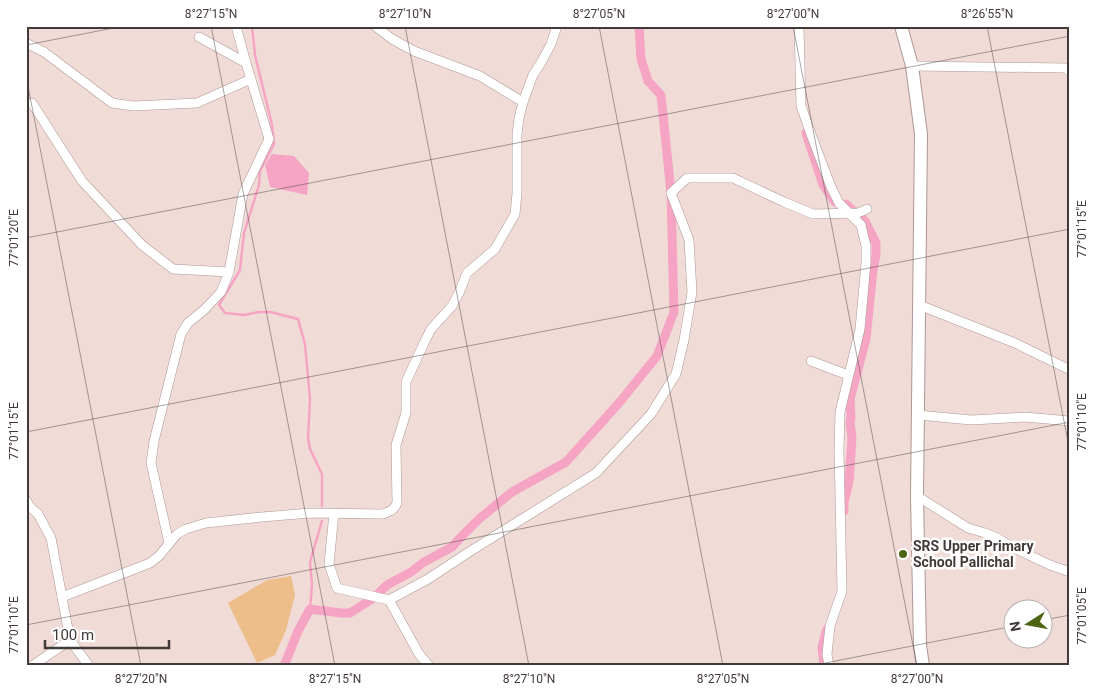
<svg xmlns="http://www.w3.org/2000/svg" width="1096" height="692" font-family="Roboto,sans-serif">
<rect width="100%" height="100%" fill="#f1dbd6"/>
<polygon fill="#edbe89" points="291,576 295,595 286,630 275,655 257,663 228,603 267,580"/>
<polygon fill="#f6a4c4" points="272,154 294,156 309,173 307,195 270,187 265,165"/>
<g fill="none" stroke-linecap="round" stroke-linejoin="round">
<g stroke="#f6a4c4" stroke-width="2.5">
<polyline points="252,26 255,55 272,125 274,144 260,171 259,185 244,233 240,270 219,305 225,313 244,315 259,312 270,312 298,319 305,344 310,399 308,438 310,449 322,474 322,506"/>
<polyline points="310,609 312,585 310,562 322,521"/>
</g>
<g stroke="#f6a4c4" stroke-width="9">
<polyline points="806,133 823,185 835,202"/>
<polyline points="844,511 844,502 849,482 851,454 852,437 850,423 851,417 850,399 866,339 873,270 876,255 876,243 865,221 846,204"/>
<polyline points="378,594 387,585 411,572 424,562 452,547 462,536 479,519 512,492 566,462 619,403 657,356 674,312 671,193 661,95 648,81 641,59 639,26"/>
<polyline points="284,666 298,631 310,609 341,613 350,613 372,599"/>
<polyline points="824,666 822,647 827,629"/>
</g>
<g stroke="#ad9894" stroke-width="10">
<g id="street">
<polyline points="375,26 392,39 414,51 480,76 523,102"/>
<polyline points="799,26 801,106 812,137 831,187 839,203 861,225 866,246 866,263 860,329 840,412 839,449 842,591 830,626 827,654 829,666"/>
<polyline points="199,37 246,63"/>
<polyline points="26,43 44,52 112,103 133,106 197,103 251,79"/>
<polyline points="912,66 1066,68 1070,72"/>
<polyline points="32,103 82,181 142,245 173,269 229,272"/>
<polyline points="919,305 1015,343 1070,370"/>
<polyline points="811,361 848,375"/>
<polyline points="918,415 971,420 1025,417 1070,421"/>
<polyline points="917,496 968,528 985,533 997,538 1016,549 1050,565 1070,572"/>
<path d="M26 500 30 507 38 514 51 538 62 597 150 563 159 556 177 534 186 529 206 523 262 517 310 513 383 514C391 511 394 510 397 503L396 445 406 413V382L424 343 431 329 452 306 459 293 467 273 495 249 515 214 517 193V135L519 118 523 102 533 75 542 61 551 44 557 26"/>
<polyline points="334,513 329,564 337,588 389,600 419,654 429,666"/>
<polyline points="169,543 151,463 154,441 181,334 188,323 204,310 221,292 229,272 243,194 269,139 246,63 236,26"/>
<polyline points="62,597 70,640 89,666"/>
<polyline points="389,600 428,579 469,552 596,473 651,414 676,374 684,340 692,292 689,240 671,193 687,178 733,178 784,202 813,214 858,213 867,209"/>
<polyline points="32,666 70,640"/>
</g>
</g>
<g stroke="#ad9894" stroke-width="14">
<polyline id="secondary" points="901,26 912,66 921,134 917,496 920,645 923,666"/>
</g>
<use href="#street" stroke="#fff" stroke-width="9"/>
<use href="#secondary" stroke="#fff" stroke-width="12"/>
</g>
<path fill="none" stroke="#423a38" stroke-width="1" stroke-opacity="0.45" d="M211 26 335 666M405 26 529 666M599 26 723 666M793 26 917 666M987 26 1070 452M26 45 124 26M26 76 141 666M26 238 1070 36M26 432 1070 229M1044 620 1070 615M26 625 1070 422M810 666 1014 626"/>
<circle fill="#4d6412" stroke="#fff" stroke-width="2" cx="903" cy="554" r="5"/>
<g text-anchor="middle" stroke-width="5" stroke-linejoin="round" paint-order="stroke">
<g font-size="14" font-weight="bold" fill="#423a38" stroke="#fff" text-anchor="start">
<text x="913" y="551">SRS Upper Primary<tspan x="913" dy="16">School Pallichal</tspan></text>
</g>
</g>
<rect width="1096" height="692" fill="none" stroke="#ffffff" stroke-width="55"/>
<g transform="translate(1028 624) rotate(259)"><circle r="24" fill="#ffffff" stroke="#b3b0af"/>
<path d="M0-4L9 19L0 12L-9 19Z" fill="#4d6412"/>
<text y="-8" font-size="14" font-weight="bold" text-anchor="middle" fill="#423a38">N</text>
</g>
<path d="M45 640v8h124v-8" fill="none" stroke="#423a38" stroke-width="2.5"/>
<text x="52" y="640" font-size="15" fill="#423a38" stroke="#ffffff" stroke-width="4" paint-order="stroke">100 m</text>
<rect x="28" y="28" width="1040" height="636" fill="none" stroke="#423a38" stroke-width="2"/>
<g font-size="12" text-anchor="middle" fill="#423a38">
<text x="211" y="18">8°27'15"N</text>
<text x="405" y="18">8°27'10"N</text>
<text x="599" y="18">8°27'05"N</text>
<text x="793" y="18">8°27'00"N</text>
<text x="987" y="18">8°26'55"N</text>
<text transform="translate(1082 229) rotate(-90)" y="4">77°01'15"E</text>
<text transform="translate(14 238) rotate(-90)" y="4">77°01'20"E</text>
<text transform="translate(1082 422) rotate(-90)" y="4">77°01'10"E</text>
<text transform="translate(14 431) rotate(-90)" y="4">77°01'15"E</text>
<text transform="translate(1082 616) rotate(-90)" y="4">77°01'05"E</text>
<text transform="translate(14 625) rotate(-90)" y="4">77°01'10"E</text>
<text x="141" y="683">8°27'20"N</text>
<text x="335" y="683">8°27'15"N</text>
<text x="529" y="683">8°27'10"N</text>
<text x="723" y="683">8°27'05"N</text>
<text x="917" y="683">8°27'00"N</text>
</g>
</svg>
